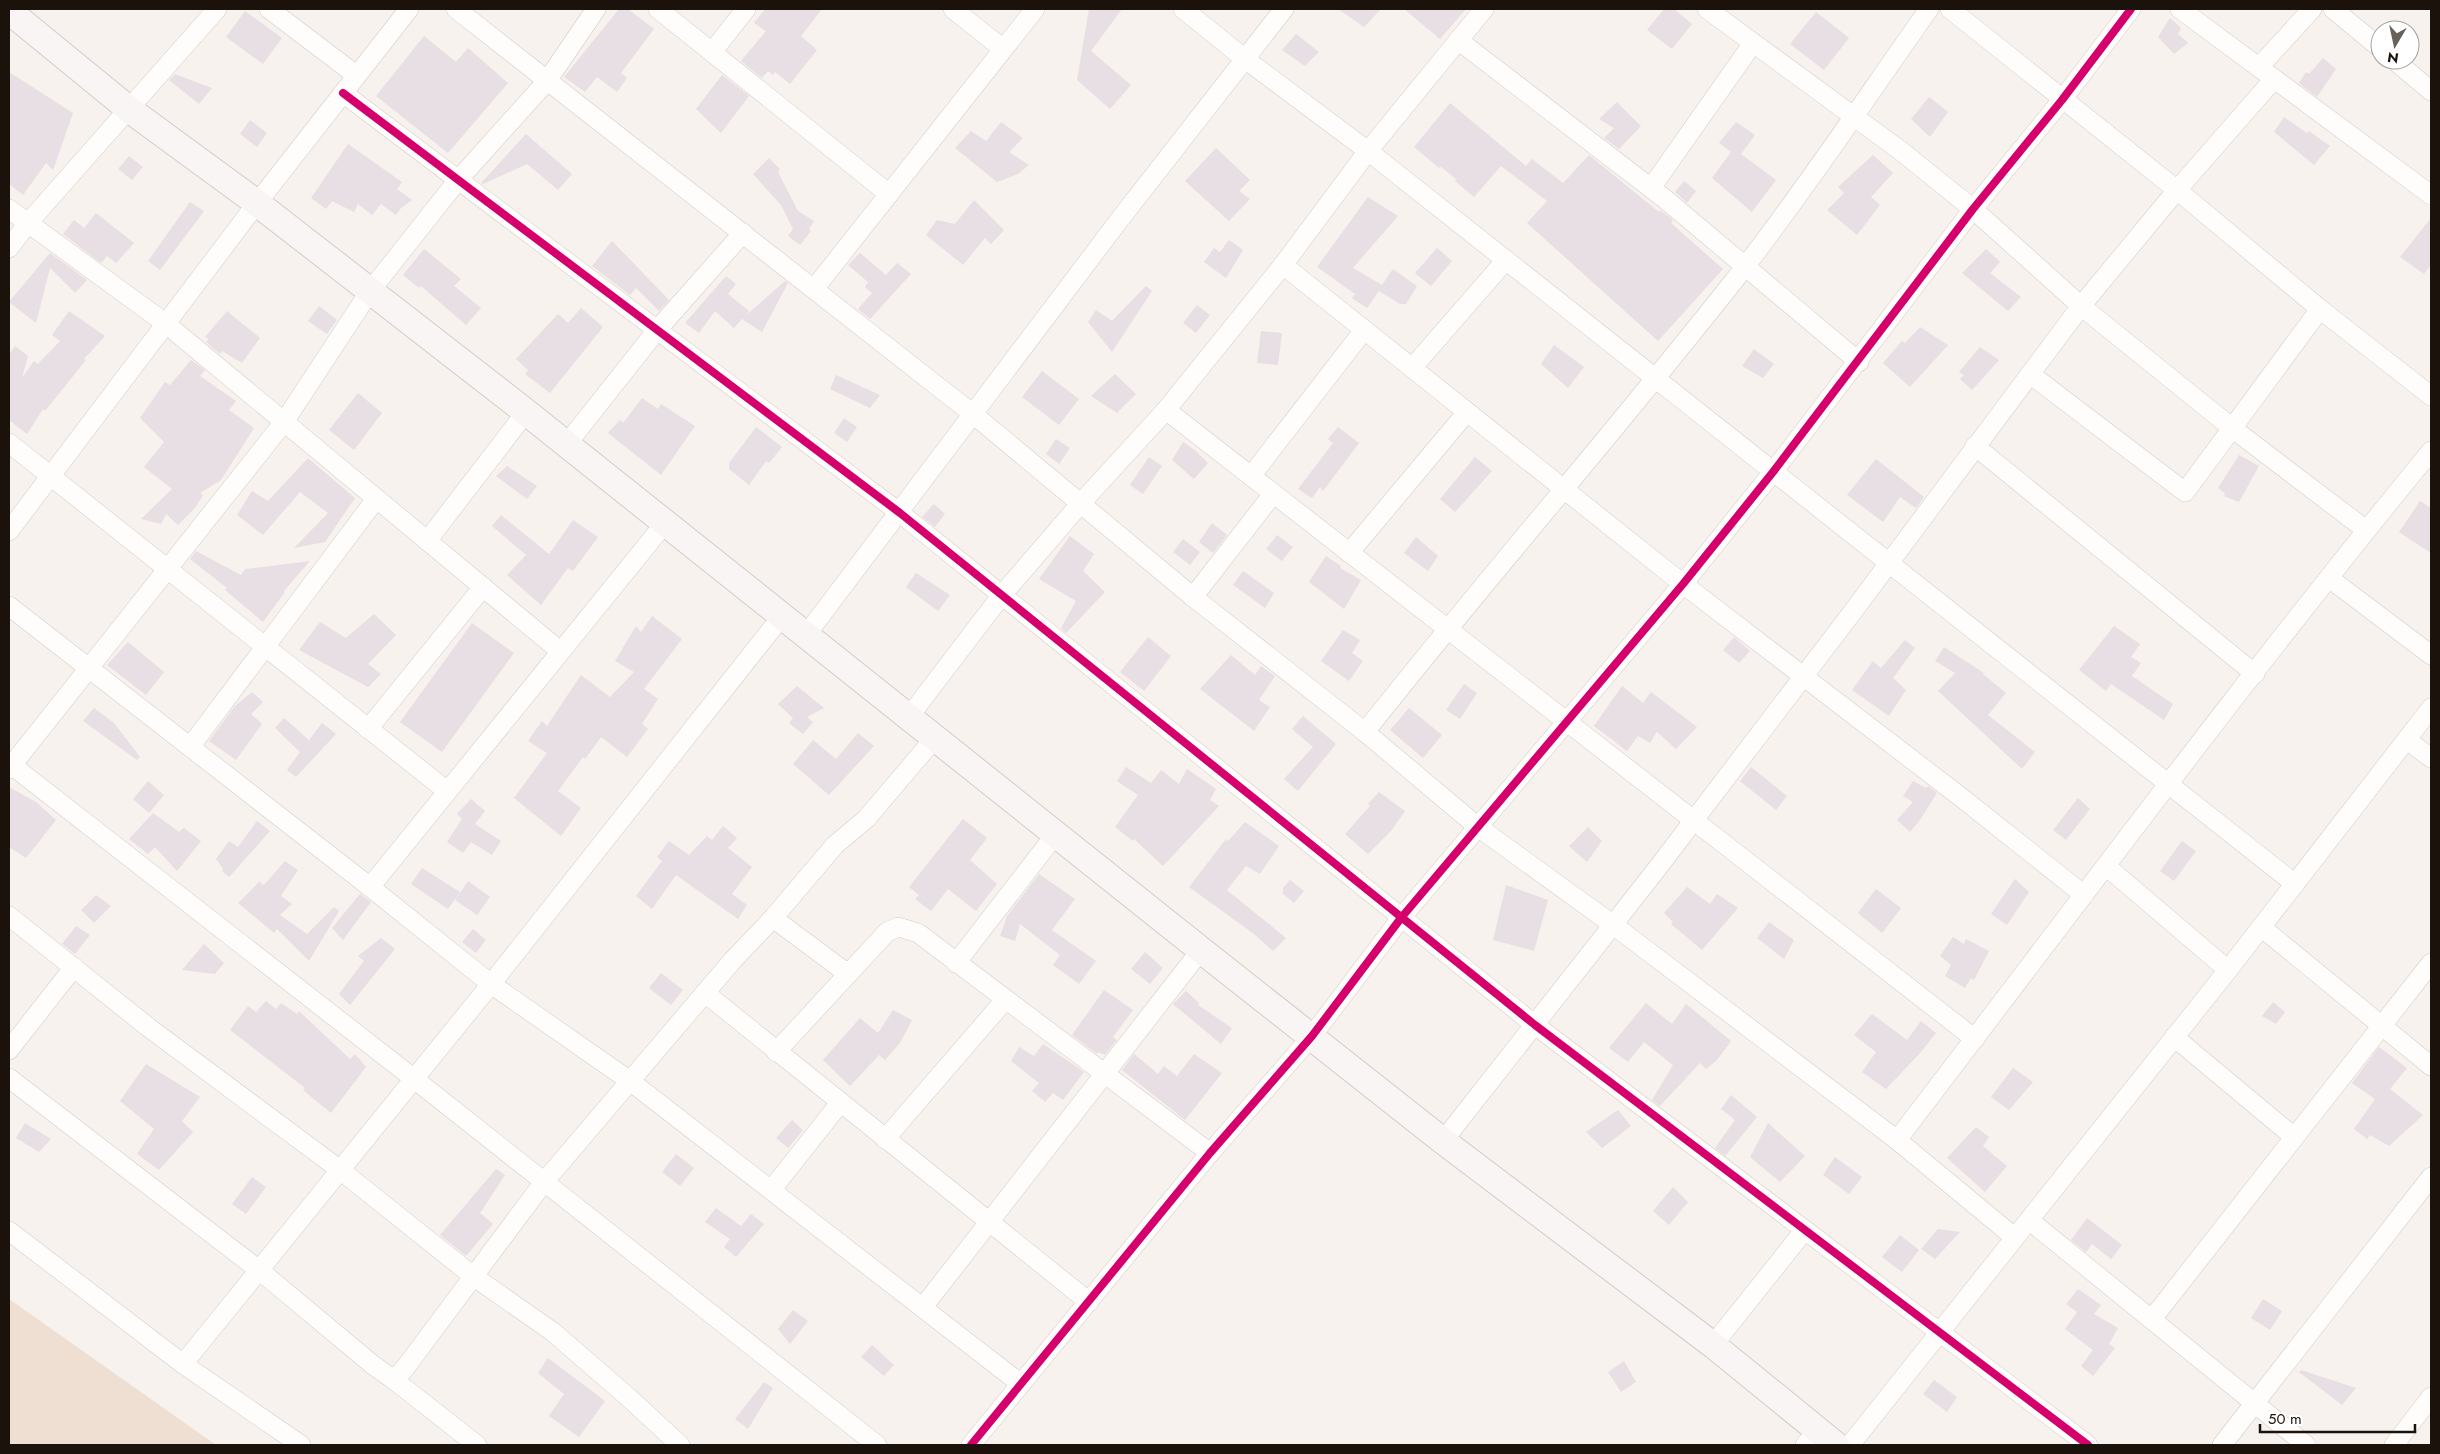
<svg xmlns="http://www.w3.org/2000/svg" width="2440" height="1454" font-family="Jost,sans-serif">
<rect width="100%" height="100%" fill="#f7f2ed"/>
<polygon fill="#efdfd2" points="9,1299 216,1445 9,1445"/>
<g fill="#e7dfe4">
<polygon points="619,9 628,9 654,29 621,73 627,78 617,92 597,77 585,92 564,77"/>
<polygon points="765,9 822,9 801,36 817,50 790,84 775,72 773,75 768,71 762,78 741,61 766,31 754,23"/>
<polygon points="1089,9 1122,9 1091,51 1131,85 1110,109 1077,80"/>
<polygon points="1338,9 1381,9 1364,27"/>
<polygon points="1404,9 1466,9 1440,39"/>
<polygon points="1664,9 1674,9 1692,24 1672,49 1647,30"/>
<polygon points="245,11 282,38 263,64 226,37"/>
<polygon points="1816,12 1849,38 1824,70 1790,44"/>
<polygon points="2170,18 2181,28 2178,34 2188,43 2174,54 2158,37"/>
<polygon points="1296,34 1319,52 1305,66 1282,50"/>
<polygon points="424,36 456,62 468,48 508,83 448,153 376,96"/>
<polygon points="2323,58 2336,69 2317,97 2299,83 2306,72 2309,74"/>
<polygon points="9,72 73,113 53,170 46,163 23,195 9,184"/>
<polygon points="175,74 212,88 199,104 169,80"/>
<polygon points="722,75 749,96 721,133 696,109"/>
<polygon points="1929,97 1948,112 1930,137 1911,119"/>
<polygon points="1617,102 1641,126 1619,149 1604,138 1614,128 1599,119"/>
<polygon points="1450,103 1526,166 1532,159 1563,183 1589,155 1659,212 1660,210 1673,220 1671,223 1723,269 1658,341 1527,223 1547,201 1501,166 1474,197 1455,181 1456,179 1440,166 1439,168 1414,147"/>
<polygon points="2284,117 2307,133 2309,131 2330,146 2314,165 2274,132"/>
<polygon points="250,120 267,133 257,147 240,134"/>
<polygon points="1001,122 1023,138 1009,152 1029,165 1018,174 997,182 955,148 971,131 986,141"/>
<polygon points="1736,122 1755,135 1741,154 1776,180 1752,212 1712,178 1731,152 1719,143"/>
<polygon points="526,134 572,174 558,190 527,164 483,184 481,183"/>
<polygon points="348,144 402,182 397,189 412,200 401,208 396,215 381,204 372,215 358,204 354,212 332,201 326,209 311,198"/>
<polygon points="1216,148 1250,180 1239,191 1250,199 1229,221 1185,181"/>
<polygon points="1873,155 1893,173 1871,197 1880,205 1857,235 1827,210 1844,193 1838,187"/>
<polygon points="129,156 143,167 132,180 118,169"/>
<polygon points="769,158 780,169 778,172 798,211 814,221 809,229 811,231 800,245 788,236 793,229 781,205 753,174"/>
<polygon points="1684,181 1696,191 1687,203 1675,192"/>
<polygon points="1368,197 1398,216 1353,268 1382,285 1393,269 1417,286 1406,304 1400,304 1379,291 1367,308 1352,298 1355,294 1317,267"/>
<polygon points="974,200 1004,230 991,244 985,238 963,265 926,235 937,220 955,224"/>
<polygon points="190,202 204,211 160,270 148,261"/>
<polygon points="96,213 134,243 116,263 107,256 101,263 63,234 74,220 84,228"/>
<polygon points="2431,218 2431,265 2424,274 2400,257"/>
<polygon points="1229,240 1243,250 1226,278 1204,262 1214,248 1220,252"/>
<polygon points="612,241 669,300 659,311 636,288 630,295 592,266"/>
<polygon points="1437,248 1452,261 1431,286 1415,273"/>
<polygon points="424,249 461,279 454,286 481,308 466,325 421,286 419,288 403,275"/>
<polygon points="1986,249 2000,262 1990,273 2021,297 2008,311 1962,273"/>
<polygon points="50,253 87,280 75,293 50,268 36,323 9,302"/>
<polygon points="860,253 886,275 897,263 911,274 870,319 858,309 872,293 865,287 868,282 848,265"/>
<polygon points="726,276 736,284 728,294 749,311 745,316 785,281 788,283 762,332 742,319 734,328 715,311 699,333 685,323"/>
<polygon points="1146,286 1152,291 1112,352 1088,322 1096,310 1112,321"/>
<polygon points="1197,305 1210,315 1196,333 1183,323"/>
<polygon points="319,306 337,320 327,334 308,321"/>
<polygon points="581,308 603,327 550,393 525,374 528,370 516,359 558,314 568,323"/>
<polygon points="69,311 105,336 84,359 86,360 45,411 43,409 27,434 9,420 9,355 15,346 28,356 22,378 34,361 38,364 60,341 52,335"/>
<polygon points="227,311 260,338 242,363 222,351 220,354 206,342 209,339 205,337"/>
<polygon points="1920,327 1948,345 1910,387 1883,363 1902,341 1905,343"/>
<polygon points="1261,331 1282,333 1278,365 1257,363"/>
<polygon points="1554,345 1584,367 1568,388 1541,364"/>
<polygon points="1980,347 1999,360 1972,390 1960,379 1964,375 1959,372"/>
<polygon points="1754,349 1774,364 1763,378 1742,366"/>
<polygon points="191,360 205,370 200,376 236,401 229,410 254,428 221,480 200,493 203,495 195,508 178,525 166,514 161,524 141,519 172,489 144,467 164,442 140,418 165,382 170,385"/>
<polygon points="1042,371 1079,399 1059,425 1022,397"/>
<polygon points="1115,374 1136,394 1117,413 1091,396"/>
<polygon points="836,375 880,395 870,408 830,389"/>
<polygon points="358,393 382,413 354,450 329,430"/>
<polygon points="642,398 658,409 661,404 695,426 661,475 608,433 620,420 623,423"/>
<polygon points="844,418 857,427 847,442 834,433"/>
<polygon points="756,427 782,447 769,463 766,461 749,485 729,469 729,463"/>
<polygon points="1338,427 1359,443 1323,491 1320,487 1312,498 1298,489 1333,443 1328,439"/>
<polygon points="1056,439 1070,448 1059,464 1046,454"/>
<polygon points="1183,442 1196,451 1208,463 1194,479 1172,460"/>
<polygon points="2239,455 2259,466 2239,502 2224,496 2225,493 2218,488"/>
<polygon points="1149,457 1162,466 1143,494 1130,485"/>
<polygon points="1475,457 1492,471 1455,512 1440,499"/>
<polygon points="308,458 355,498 325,542 294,548 328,513 300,492 263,535 237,515 252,491 268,501"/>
<polygon points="1876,459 1924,497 1916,508 1900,497 1883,522 1847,495"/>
<polygon points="507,466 537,486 527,499 496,476"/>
<polygon points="2420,501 2431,508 2431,553 2399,532"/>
<polygon points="934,504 945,514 935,527 922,517"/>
<polygon points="501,515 549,554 573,520 598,537 573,571 568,568 541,605 507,575 526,555 492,526"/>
<polygon points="1212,523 1227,535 1213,553 1199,542"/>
<polygon points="1277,535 1293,547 1282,561 1266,549"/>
<polygon points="1070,536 1094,554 1083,571 1105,592 1066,633 1061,628 1076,601 1039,579"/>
<polygon points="1416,537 1438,556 1428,571 1404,553"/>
<polygon points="1183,539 1200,552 1190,565 1173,552"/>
<polygon points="196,551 241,575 245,569 310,561 284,591 285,592 263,622 225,590 227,588 190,559"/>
<polygon points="1326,556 1341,566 1340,568 1361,580 1344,609 1309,582"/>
<polygon points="1243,571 1274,593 1265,608 1233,585"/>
<polygon points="916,573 950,595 938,611 906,587"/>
<polygon points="374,614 396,635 368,664 381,674 368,687 299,650 320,622 346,638"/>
<polygon points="652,616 682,639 644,689 658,699 642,724 648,729 627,757 601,737 585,759 583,757 558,791 581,808 561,836 514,798 547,753 528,741 542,721 547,726 581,675 610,697 634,672 615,661 636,626 641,632"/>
<polygon points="472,623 514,653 442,752 400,722"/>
<polygon points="2114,626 2140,644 2131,657 2141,663 2132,676 2173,704 2164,720 2111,684 2106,691 2079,670"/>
<polygon points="1343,630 1360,640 1352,653 1363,661 1349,681 1321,661"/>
<polygon points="1148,637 1171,656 1144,691 1120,672"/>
<polygon points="1734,637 1750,651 1739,663 1723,650"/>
<polygon points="1905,640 1915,648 1893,678 1906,690 1889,716 1852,690 1873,661 1881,668"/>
<polygon points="128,642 164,672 146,695 107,665"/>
<polygon points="1944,647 1984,673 1983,674 2006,693 1988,715 2035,752 2022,769 1938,691 1955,673 1935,661"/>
<polygon points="1231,655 1255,675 1261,666 1275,676 1259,700 1270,707 1254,731 1200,689"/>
<polygon points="1464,684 1477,693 1460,719 1446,710"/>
<polygon points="797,686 824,708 807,717 813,722 803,734 789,723 793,718 778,704"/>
<polygon points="1622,686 1643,703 1651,692 1697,727 1676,749 1657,732 1650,743 1638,736 1627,751 1594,726"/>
<polygon points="252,692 263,702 251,714 262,724 236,760 209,741 235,706"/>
<polygon points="94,708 114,723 140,757 137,760 83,721"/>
<polygon points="1409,708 1442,735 1423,758 1390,730"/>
<polygon points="1303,716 1336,744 1298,791 1284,779 1313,747 1292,729"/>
<polygon points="284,718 309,740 322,723 336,734 296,777 287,770 300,752 275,728"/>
<polygon points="858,733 874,746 829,795 793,764 813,740 836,759"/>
<polygon points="1126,767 1151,783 1161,770 1179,784 1187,769 1216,789 1210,800 1219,806 1163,866 1134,839 1133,841 1115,827 1138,795 1117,781"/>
<polygon points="1751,767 1787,796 1776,810 1740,781"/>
<polygon points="148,781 164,795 149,813 133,799"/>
<polygon points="1913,781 1926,788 1928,786 1937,793 1920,820 1910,832 1897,820 1913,802 1903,796"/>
<polygon points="9,787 36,802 56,820 26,858 9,847"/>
<polygon points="1379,792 1405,811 1391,831 1368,854 1345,834 1370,806 1368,804"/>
<polygon points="2078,798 2090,809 2066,840 2053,830"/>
<polygon points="471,799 485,811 475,824 501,841 492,855 471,842 463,853 447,842 462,819 457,814"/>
<polygon points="153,813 179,832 184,828 201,841 177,871 155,847 148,854 129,839"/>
<polygon points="963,819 987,838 970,860 997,884 976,911 948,889 931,911 915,899 919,895 909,887"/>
<polygon points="257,821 270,831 229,877 222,871 223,869 216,859 229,841 238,847"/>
<polygon points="1245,822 1279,846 1260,874 1246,866 1227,890 1286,938 1273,951 1254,934 1189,887 1226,839 1228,841"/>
<polygon points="723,826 737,838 728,848 752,867 732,894 747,905 738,919 676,875 652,909 636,896 662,861 657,857 669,841 689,855 707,836 712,840"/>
<polygon points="1588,827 1602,841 1587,862 1569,846"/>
<polygon points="2182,841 2196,851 2174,881 2160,871"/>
<polygon points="285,861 298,870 281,896 292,904 280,915 307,934 334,907 339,911 309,961 277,929 274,933 238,903 259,882 264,885"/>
<polygon points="422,868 460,892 448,909 411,884"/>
<polygon points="1039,874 1075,899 1052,930 1096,961 1079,984 1053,965 1060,955 1020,924 1015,941 1000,936 1007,916"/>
<polygon points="2015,879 2029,892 2007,925 1991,914"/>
<polygon points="1290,880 1304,891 1294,903 1283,894 1283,888"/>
<polygon points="468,881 490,897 477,915 455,900"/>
<polygon points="1506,885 1548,900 1534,951 1493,940"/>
<polygon points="1687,887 1710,904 1717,894 1738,908 1702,950 1671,924 1673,922 1664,913"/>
<polygon points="1876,889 1901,908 1882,933 1858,913"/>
<polygon points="360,894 371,902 343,940 332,928"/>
<polygon points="96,895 111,906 94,923 81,910"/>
<polygon points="1769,922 1794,940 1784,959 1757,938"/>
<polygon points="76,926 90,935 75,954 62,944"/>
<polygon points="473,929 486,940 476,953 462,942"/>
<polygon points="1953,937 1964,944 1966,939 1989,951 1974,980 1971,978 1965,988 1945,976 1951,965 1940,956"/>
<polygon points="381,938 395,949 350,1005 339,994 364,961 358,956"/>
<polygon points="204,944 224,963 215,974 182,970"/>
<polygon points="1145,952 1163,968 1150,984 1131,969"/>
<polygon points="661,973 683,990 671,1005 649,988"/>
<polygon points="1104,990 1133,1010 1113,1037 1117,1040 1105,1055 1098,1052 1097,1054 1072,1035"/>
<polygon points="1186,991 1199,1003 1198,1005 1232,1028 1221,1044 1173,1004"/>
<polygon points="266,1001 276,1009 281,1003 297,1014 299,1011 350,1059 355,1054 366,1067 331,1113 303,1090 305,1088 230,1030 248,1006 256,1012"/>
<polygon points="2273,1002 2285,1012 2276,1024 2262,1016"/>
<polygon points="1646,1003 1672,1024 1686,1004 1731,1041 1717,1060 1706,1069 1700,1063 1660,1106 1652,1100 1673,1065 1644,1042 1628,1062 1609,1048"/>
<polygon points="893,1010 912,1020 900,1043 885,1060 879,1055 850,1086 823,1060 860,1018 878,1033"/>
<polygon points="1872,1014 1907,1040 1921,1021 1936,1033 1921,1052 1886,1089 1862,1072 1876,1052 1854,1035"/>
<polygon points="1043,1044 1084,1072 1063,1100 1053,1093 1045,1102 1032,1091 1039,1083 1011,1061 1019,1047 1034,1056"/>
<polygon points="2379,1047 2407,1068 2390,1089 2423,1115 2389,1146 2370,1135 2367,1139 2354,1129 2375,1099 2352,1083"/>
<polygon points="1134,1054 1158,1074 1164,1066 1177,1076 1194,1054 1222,1073 1185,1120 1122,1070"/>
<polygon points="146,1064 200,1097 182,1121 193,1132 159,1170 137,1154 154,1129 120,1101"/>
<polygon points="2013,1068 2033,1082 2009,1110 1991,1097"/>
<polygon points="1731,1095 1757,1117 1725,1156 1715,1148 1735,1120 1721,1109"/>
<polygon points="1618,1110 1631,1126 1602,1148 1586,1132"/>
<polygon points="792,1120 803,1130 788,1148 776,1138"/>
<polygon points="25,1123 51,1139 39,1152 16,1138"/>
<polygon points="1768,1123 1805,1156 1780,1182 1750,1157"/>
<polygon points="1976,1127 1989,1137 1983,1146 2007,1166 1985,1192 1947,1158"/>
<polygon points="676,1154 694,1168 680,1186 662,1172"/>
<polygon points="1835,1157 1862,1177 1849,1194 1823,1175"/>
<polygon points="496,1169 505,1175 480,1213 493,1224 466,1256 440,1235"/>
<polygon points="252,1177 266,1187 246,1214 232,1204"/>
<polygon points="1673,1187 1688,1202 1669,1225 1653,1211"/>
<polygon points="716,1208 741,1226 751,1214 764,1224 736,1257 724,1247 730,1239 705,1222"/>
<polygon points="2087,1218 2122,1245 2111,1259 2092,1244 2086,1252 2071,1240"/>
<polygon points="1938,1229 1960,1232 1935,1259 1921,1249"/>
<polygon points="1900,1235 1919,1250 1902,1272 1882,1257"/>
<polygon points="2078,1289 2101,1305 2094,1314 2118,1328 2109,1344 2115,1348 2093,1376 2081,1366 2093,1350 2065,1329 2077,1312 2066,1304"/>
<polygon points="2263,1299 2282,1311 2270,1330 2251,1318"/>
<polygon points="793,1310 808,1321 790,1344 778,1329"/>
<polygon points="872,1345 894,1365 884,1376 861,1357"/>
<polygon points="548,1358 605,1401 579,1437 549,1416 564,1394 538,1373"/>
<polygon points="1624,1361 1636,1382 1621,1392 1608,1372"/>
<polygon points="2301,1370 2356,1388 2342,1405 2299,1372"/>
<polygon points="1934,1380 1957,1397 1947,1412 1923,1394"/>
<polygon points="764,1382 773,1388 748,1429 735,1419"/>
</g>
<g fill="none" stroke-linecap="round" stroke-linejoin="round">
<g stroke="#d3ccc6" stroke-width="20">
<g id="street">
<polyline points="269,9 356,75"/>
<polyline points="456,9 973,414 1193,597 1365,732 1478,827 1612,924 1897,1140 2014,1237"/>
<polyline points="658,9 889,194"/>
<polyline points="953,9 1003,49"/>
<polyline points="1183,9 1245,59 1368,151 2295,884"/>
<polyline points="1707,9 1901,151 1973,209 2081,306 2232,428 2366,530"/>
<polyline points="1950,9 2177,190 2320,309 2431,396"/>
<polyline points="2180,9 2431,195"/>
<polyline points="2333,9 2380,48"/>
<polyline points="1458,40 1665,199 1859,362"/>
<polyline points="712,52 746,9"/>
<polyline points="2394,60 2431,91"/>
<polyline points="2259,67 2312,9"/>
<polyline points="343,93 900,513 1535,1025 2088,1445"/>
<polyline points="1651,188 1753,43"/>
<polyline points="9,209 165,323 560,651"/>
<polyline points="9,248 28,223 217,9"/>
<polyline points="1283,265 1683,584 1962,798 2084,895"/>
<polyline points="814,289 1035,9"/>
<polyline points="1412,368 1506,260"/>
<polyline points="2030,374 2185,492 2320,309"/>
<polyline points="1166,410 1975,1039"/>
<polyline points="9,443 447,791"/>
<polyline points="566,445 657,330 743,233"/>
<polyline points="1975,446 2255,674"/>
<polyline points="1251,476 1364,330"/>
<polyline points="9,531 257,203 409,9"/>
<polyline points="427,541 526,412"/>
<polyline points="1349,553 1467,412"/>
<polyline points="2329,578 2431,655"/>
<polyline points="1193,597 1273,494"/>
<polyline points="9,606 370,887 491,984 630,1081 1021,1384"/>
<polyline points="806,635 1120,219 1284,9"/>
<polyline points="908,718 1001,596 1081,503 1166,410 1283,265 1368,151 1484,9"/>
<polyline points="368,729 483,587"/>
<path d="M1365 732C1489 575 1621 425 1744 268 1809 184 1868 95 1929 9"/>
<polyline points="2407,740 2431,758"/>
<polyline points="190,747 376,499"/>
<polyline points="9,763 413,1078 877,1445"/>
<polyline points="9,769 284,422 370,291 458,180 547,81 596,9"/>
<polyline points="2106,866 2228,970"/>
<polyline points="370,887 665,523"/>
<polyline points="9,916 148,1027 339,1169 473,1276 553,1332 628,1397 680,1445"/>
<polyline points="773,918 848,974"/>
<polyline points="2261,927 2431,1066"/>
<polyline points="956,963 1055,835"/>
<polyline points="705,993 1089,1302"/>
<polyline points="2174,1037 2294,1137"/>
<polyline points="9,1050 74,967"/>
<polyline points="776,1052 887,932 898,927 918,933 1210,1153"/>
<polyline points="9,1078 259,1270 373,1365 394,1380 405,1368 544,1182 733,960 773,918 835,845 866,819 934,739"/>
<polyline points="885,1139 1005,1000"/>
<path d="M1897 1140C2074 909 2247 675 2431 451"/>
<polyline points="1443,1141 1656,870 1851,614 2081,306 2177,190 2274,79"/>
<polyline points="772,1189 840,1103"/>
<polyline points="2029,1220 2306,1445"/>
<polyline points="9,1231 183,1364 491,984 782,616"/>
<polyline points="923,1307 1201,950"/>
<polyline points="2152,1319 2431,963"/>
<polyline points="1713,1345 1804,1231"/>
<polyline points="183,1364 301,1445"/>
<polyline points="394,1380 477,1445"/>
<polyline points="971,1445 1210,1153 1312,1036 1401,918 1683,584 1773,472 1973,209 2062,100 2131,9"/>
<polyline points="1805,1445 1818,1431"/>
<polyline points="1850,1445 2228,970 2431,708"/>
<polyline points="2222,1445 2431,1177"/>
<polyline points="2394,1445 2431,1397"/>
</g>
</g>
<g stroke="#d3ccc6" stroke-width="28">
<polyline id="secondary" points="9,11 130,110 257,203 526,412 1201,950 1443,1141 1713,1345 1836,1445"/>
</g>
<use href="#street" stroke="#fefdfc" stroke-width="19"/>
<use href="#secondary" stroke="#faf5f5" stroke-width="26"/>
<g stroke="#fff" stroke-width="11">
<g id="cycleway">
<polyline points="343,93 900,513 1535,1025 2088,1445"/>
<polyline points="971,1445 1210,1153 1312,1036 1401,918 1683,584 1773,472 1973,209 2062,100 2131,9"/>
</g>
</g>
<use href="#cycleway" stroke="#d6006c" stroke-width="8"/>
</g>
<rect width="2440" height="1454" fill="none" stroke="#1b130b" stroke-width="20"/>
<g transform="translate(2395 45) rotate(189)"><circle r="24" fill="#ffffff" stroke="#a4a19d"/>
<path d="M0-4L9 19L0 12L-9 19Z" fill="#68615a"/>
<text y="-8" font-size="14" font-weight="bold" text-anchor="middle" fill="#1b130b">N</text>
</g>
<path d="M2260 1424v8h155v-8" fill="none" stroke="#1b130b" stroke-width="2.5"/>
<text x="2268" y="1424" font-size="15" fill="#1b130b" stroke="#ffffff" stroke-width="4" paint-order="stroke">50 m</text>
</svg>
